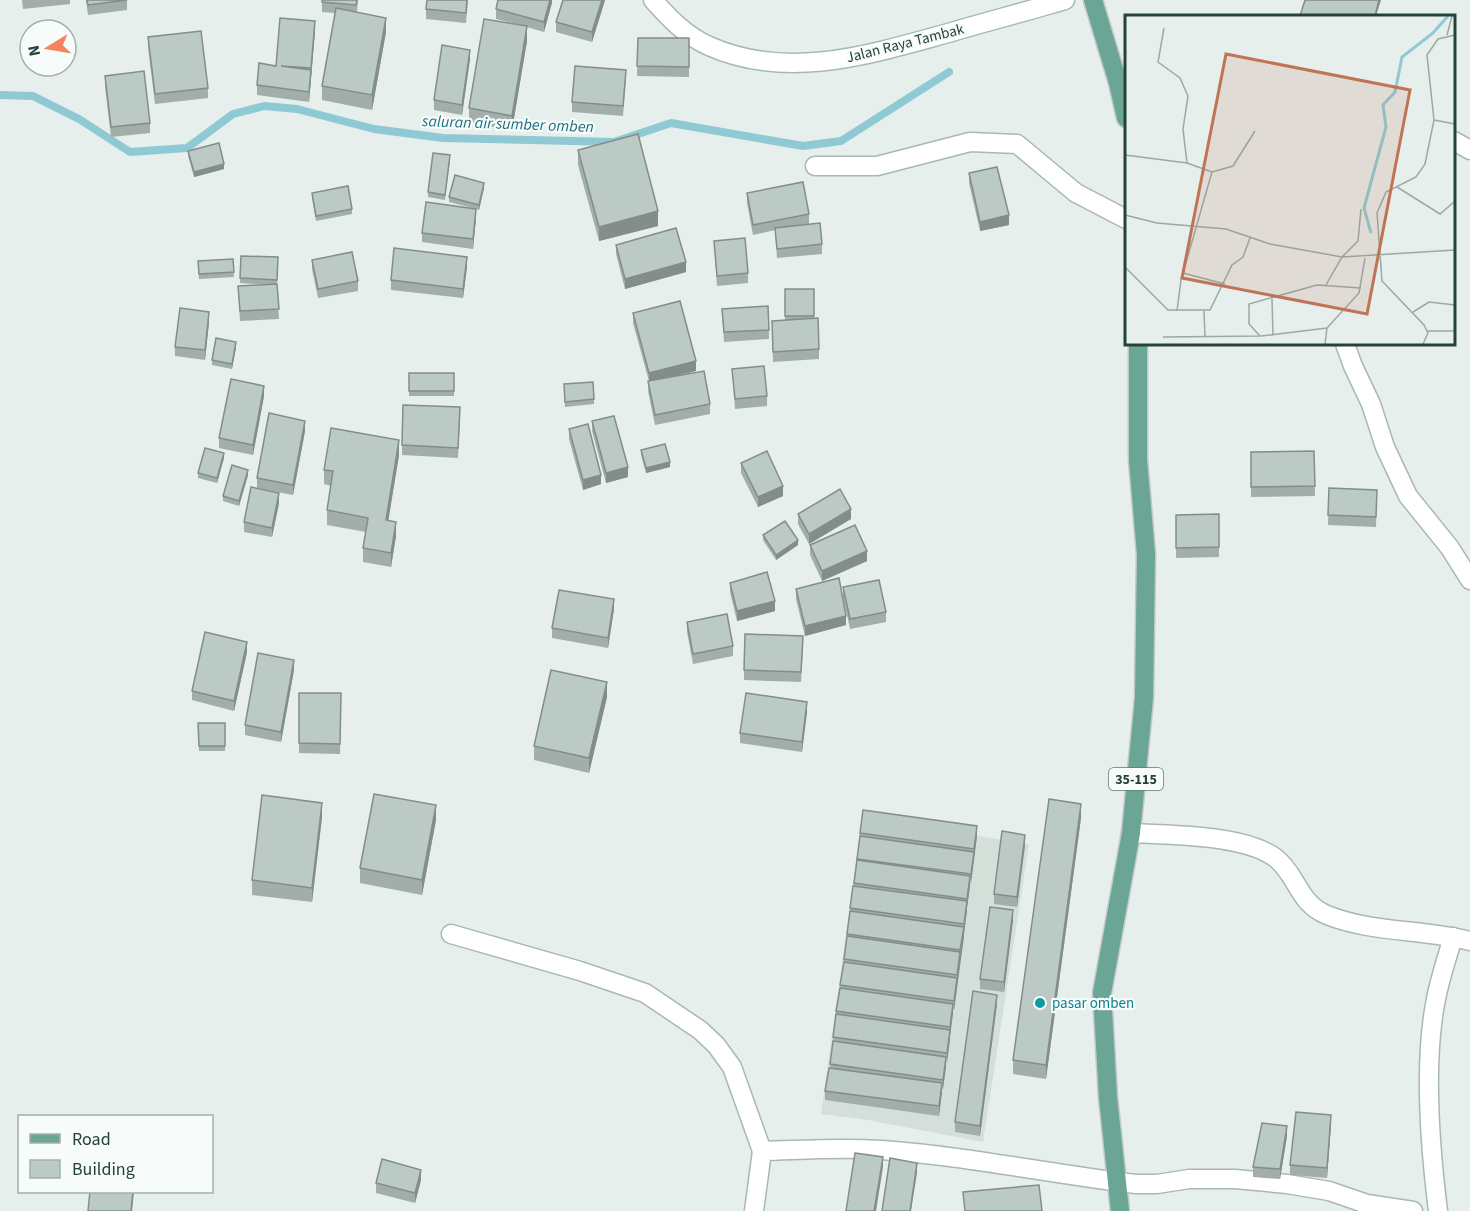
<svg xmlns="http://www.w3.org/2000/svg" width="1470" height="1211" font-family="'Source Sans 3',sans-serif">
<rect width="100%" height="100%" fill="#e6efeb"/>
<polygon fill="#d4dfda" points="862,818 1029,844 983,1142 868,1120 821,1114"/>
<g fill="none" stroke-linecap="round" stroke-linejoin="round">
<polyline stroke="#8ec9d4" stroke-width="8" points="0,95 33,96 79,119 130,152 187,148 233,114 264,106 297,109 374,129 443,138 614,142 671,123 803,146 841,141 949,72"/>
<g stroke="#a8b8b2" stroke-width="21">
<g id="street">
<polyline points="1454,141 1470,150"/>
<polyline points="815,166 877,166 970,142 1017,144 1076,193 1126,219"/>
<polyline points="1345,344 1353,366 1371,404 1385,447 1408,496 1450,548 1470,580"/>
<path d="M1131 833C1168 835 1253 834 1280 862 1299 881 1300 904 1327 915 1372 933 1423 929 1470 941"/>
<polyline points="451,934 580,971 645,993 700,1030 716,1045 732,1067 762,1151"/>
<path d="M754 1211 762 1151C802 1150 842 1147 882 1150 967 1156 1051 1174 1136 1184H1157L1189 1179H1235L1287 1184 1329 1191 1367 1204 1413 1211"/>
<path d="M1438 1211C1430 1147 1423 1063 1436 999 1440 978 1447 958 1453 937"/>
</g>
</g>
<g stroke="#a4bbb3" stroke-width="21">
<path id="secondary" d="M653 0C669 18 686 36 709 46 785 80 865 56 941 35 982 23 1024 12 1065 0"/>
</g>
<g stroke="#c2cac8" stroke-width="21">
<g id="primary">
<polyline points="1093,0 1118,83 1126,118"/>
<polyline points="1120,1211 1108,1097 1102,993 1131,833 1144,698 1146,554 1138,460 1138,344"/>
</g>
</g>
<use href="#street" stroke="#fff" stroke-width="18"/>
<use href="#secondary" stroke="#fff" stroke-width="18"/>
<use href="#primary" stroke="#6aa596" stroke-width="18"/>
</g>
<g fill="#a1aea9">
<polygon points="22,0 70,0 70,4 23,9"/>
<polygon points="86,0 127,0 127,10 88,15"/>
<polygon points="322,0 358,0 357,12 386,32 372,110 322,100 322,86 335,13 322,12"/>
<polygon points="468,0 466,23 426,19 426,9"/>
<polygon points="552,0 544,32 527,27 527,41 512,130 469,123 469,108 516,24 496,19 496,9"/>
<polygon points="605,0 592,42 556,32 556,22"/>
<polygon points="315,31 309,102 257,95 257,85 276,66"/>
<polygon points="148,37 208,88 208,98 155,104 148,47"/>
<polygon points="638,38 689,38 689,77 637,76"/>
<polygon points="470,59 462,115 434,110 434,100"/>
<polygon points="105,76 150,123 150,133 111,137 105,86"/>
<polygon points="626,80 623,116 572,112 572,102"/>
<polygon points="578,150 658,226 599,241 578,165"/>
<polygon points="188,151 224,169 194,177 188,156"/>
<polygon points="450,160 445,200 428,197 428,192"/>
<polygon points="969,173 1009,225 980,231 969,183"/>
<polygon points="484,188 479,210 476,209 476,218 473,249 422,242 422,233 473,208 449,202 449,197"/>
<polygon points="312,193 352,209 352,214 316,221 312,198"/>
<polygon points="747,193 809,214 809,224 803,225 822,244 822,254 777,258 775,230 753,235 747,203"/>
<polygon points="714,241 748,273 748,283 717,286"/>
<polygon points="616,245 686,272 625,289 616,254"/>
<polygon points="241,256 278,257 277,285 279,319 240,321 238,286 269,285 240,283"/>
<polygon points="233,259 234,277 199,279 198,261"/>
<polygon points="312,260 358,281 358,291 318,298 312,269"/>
<polygon points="467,267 463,298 391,290 391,280"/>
<polygon points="785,289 814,289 814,318 819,349 819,359 773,362 772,321 785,321"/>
<polygon points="722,309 769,330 769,339 724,342"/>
<polygon points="633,313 696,371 673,376 710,404 710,414 655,425 648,391 649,381 633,323"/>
<polygon points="209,322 205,360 175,356 175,347"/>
<polygon points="236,347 232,369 212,365 212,360"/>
<polygon points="732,369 767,396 767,406 735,409"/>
<rect x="409" y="373" width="45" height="23"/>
<polygon points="564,389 594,399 594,404 565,407"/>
<polygon points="264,396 253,455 219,448 219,438"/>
<polygon points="460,417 458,458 402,455 402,445"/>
<polygon points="592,421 628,477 606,483 592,431"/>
<polygon points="569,429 601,484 583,490 569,439"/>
<polygon points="305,431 293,495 257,488 257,478"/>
<polygon points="641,450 670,467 646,473 641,455"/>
<polygon points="1314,451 1315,496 1251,497 1251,452"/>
<polygon points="399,455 388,520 396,536 391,567 363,562 363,548 366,532 327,525 327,510 331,486 324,484 324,470"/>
<polygon points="224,458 217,483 198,478 198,473"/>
<polygon points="741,463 783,496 758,507 741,473"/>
<polygon points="248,475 239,506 223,501 223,496"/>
<polygon points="1329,488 1377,490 1376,527 1328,525"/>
<polygon points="279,503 272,537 244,532 244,522"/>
<polygon points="798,514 851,519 809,544 798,524"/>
<polygon points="1219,514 1219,557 1176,558 1176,515"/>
<polygon points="763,535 798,545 776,560 763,540"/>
<polygon points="810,545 867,561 822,581 810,555"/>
<polygon points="730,583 775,611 737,621 730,592"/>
<polygon points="843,587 886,612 886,622 850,629 843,597"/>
<polygon points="796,589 846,625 805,636 796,599"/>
<polygon points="614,609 608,648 552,638 552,628"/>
<polygon points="687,622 733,646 733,656 693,664 687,632"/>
<polygon points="803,646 801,682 744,680 744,670"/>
<polygon points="247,652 234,711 192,700 192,691"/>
<polygon points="294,670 281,742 245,735 245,725"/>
<polygon points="299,693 341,693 340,754 299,753"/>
<polygon points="607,697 589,773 534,760 534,746"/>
<polygon points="807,712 802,752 740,743 740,733"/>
<polygon points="198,723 225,723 225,751 199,751"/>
<polygon points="863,810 977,836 967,908 957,988 954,1010 953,1010 943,1089 942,1089 939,1116 825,1100 825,1091 830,1068 836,1011 840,988"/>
<polygon points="322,817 312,902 252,895 252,880"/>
<polygon points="1081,818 1046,1079 1013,1074 1013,1060"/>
<polygon points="436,820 422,895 360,883 360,868"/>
<polygon points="1025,845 1017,907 994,904 994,894"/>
<polygon points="1013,920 1004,992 980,989 980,979"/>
<polygon points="997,1004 980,1136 955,1132 955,1122"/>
<polygon points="1331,1125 1327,1178 1290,1175 1290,1165"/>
<polygon points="1287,1136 1280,1179 1253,1177 1253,1167"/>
<polygon points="421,1180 415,1203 376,1193 376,1183"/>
</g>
<g fill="#838d89">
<polygon points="550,0 552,0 552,3 544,32 544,22"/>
<polygon points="602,0 605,0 592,42 592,32"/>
<polygon points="1379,0 1381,0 1376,16 1375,16"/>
<polygon points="386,18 386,32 372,110 372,95"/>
<polygon points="315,21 315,31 309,102 309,92"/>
<polygon points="527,26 527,41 512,130 512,116"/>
<polygon points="470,50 470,59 462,115 462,105"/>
<polygon points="224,164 224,169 194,177 194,172"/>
<polygon points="484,183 484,188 479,210 479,205"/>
<polygon points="476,209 476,218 473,249 473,239"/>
<polygon points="658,211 658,226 599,241 599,227"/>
<polygon points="1009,215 1009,225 980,231 980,222"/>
<polygon points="467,257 467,267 463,298 463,289"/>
<polygon points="686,262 686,272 625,289 625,279"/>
<polygon points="209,312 209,322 205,360 205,350"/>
<polygon points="236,342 236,347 232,369 232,364"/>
<polygon points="696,361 696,371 649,383 649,373"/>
<polygon points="264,386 264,396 253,455 253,445"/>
<polygon points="305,421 305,431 293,495 293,485"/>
<polygon points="399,440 399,455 386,535 386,520"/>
<polygon points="224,453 224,458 217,483 217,478"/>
<polygon points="670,462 670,467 646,473 646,468"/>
<polygon points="628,467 628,477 606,483 606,473"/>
<polygon points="248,470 248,475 239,506 239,501"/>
<polygon points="601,475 601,484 583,490 583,480"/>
<polygon points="783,486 783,496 758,507 758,497"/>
<polygon points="279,493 279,503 272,537 272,528"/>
<polygon points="851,509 851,519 809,544 809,534"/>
<polygon points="396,522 396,536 391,567 391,553"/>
<polygon points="798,540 798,545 776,560 776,555"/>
<polygon points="867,551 867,561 822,581 822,571"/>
<polygon points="614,599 614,609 608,648 608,638"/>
<polygon points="775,601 775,611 737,621 737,611"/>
<polygon points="846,616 846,625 805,636 805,626"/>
<polygon points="247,642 247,652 234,711 234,701"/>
<polygon points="294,660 294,670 281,742 281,732"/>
<polygon points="607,682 607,697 589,773 589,758"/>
<polygon points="807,702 807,712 802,752 802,742"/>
<polygon points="322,803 322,817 312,902 312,888"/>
<polygon points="1081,804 1081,818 1046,1079 1046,1065"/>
<polygon points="436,805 436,820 422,895 422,880"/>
<polygon points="977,826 977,836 971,884 971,874"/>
<polygon points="1025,835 1025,845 1017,907 1017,897"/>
<polygon points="970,876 970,886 967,908 967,899"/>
<polygon points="967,901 967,911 964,934 964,924"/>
<polygon points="1013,910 1013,920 1004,992 1004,982"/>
<polygon points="964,927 964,937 954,1010 954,1001"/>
<polygon points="997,995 997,1004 980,1136 980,1126"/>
<polygon points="953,1004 953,1014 950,1037 950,1027"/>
<polygon points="950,1030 950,1040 947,1063 947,1053"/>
<polygon points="946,1057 946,1067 943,1089 943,1080"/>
<polygon points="942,1083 942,1093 939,1116 939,1106"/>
<polygon points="1331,1115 1331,1125 1327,1178 1327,1168"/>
<polygon points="1287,1126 1287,1136 1280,1179 1280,1169"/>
<polygon points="883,1157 883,1167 876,1211 874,1211"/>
<polygon points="917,1163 917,1173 911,1211 910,1211"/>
<polygon points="421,1170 421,1180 415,1203 415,1193"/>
<polygon points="133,1191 134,1191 132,1211 131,1211"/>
</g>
<g fill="#bbcac4" stroke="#838d89" stroke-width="1.5">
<polygon points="87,0 127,0 88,5"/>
<polygon points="322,0 357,0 356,5 322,2"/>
<polygon points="427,0 467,0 466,13 426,9"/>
<polygon points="498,0 550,0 544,22 496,9"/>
<polygon points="563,0 602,0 592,32 556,22"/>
<polygon points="1305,0 1379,0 1375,16 1300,16"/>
<polygon points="336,8 386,18 372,95 322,86"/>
<polygon points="280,18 315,21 311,68 281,66 311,70 309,92 257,85 259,63 276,66"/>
<polygon points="484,19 527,26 512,116 469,108"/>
<polygon points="201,31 208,88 155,94 148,37"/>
<polygon points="638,38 689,38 689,67 637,66"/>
<polygon points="442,45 470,50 462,105 434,100"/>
<polygon points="575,66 626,70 623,106 572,102"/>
<polygon points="144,71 150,123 111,127 105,76"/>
<polygon points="638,134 658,211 599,227 578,150"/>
<polygon points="219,143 224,164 194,172 188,151"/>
<polygon points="433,153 450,155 445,195 428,192"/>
<polygon points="997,167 1009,215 980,222 969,173"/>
<polygon points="455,175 484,183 479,205 449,197"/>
<polygon points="803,182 809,214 753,225 747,193"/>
<polygon points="348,186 352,209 316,216 312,193"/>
<polygon points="426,202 476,209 473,239 422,233"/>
<polygon points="820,223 822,244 777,249 775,228"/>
<polygon points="676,228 686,262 625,279 616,245"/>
<polygon points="745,238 748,273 717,276 714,241"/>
<polygon points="394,248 467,257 463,289 391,280"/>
<polygon points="352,252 358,281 318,289 312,260"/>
<polygon points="241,256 278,257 277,280 240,278"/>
<polygon points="233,259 234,272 199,274 198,261"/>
<polygon points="277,284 279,309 240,311 238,286"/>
<rect x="785" y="289" width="29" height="27"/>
<polygon points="680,301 696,361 649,373 633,313"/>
<polygon points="768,306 769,330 724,332 722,309"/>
<polygon points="180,308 209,312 205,350 175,347"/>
<polygon points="818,318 819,349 773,352 772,321"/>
<polygon points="216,338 236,342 232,364 212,360"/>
<polygon points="764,366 767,396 735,399 732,369"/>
<polygon points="704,371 710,404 655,415 648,381"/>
<rect x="409" y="373" width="45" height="18"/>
<polygon points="231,379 264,386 253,445 219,438"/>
<polygon points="593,382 594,399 565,402 564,384"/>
<polygon points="403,405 460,407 458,448 402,445"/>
<polygon points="269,413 305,421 293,485 257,478"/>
<polygon points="614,416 628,467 606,473 592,421"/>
<polygon points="588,424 601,475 583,480 569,429"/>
<polygon points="331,428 399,440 386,520 396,522 391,553 363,548 368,518 327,510 333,471 324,470"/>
<polygon points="665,444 670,462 646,468 641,450"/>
<polygon points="205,448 224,453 217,478 198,473"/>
<polygon points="767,451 783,486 758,497 741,463"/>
<polygon points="1314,451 1315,486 1251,487 1251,452"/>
<polygon points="232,465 248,470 239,501 223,496"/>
<polygon points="251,487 279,493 272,528 244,522"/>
<polygon points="1329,488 1377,490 1376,517 1328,515"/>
<polygon points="840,489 851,509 809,534 798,514"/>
<polygon points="1219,514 1219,547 1176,548 1176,515"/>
<polygon points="785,521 798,540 776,555 763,535"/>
<polygon points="855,525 867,551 822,571 810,545"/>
<polygon points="767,572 775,601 737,611 730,583"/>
<polygon points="839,578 846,616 805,626 796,589"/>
<polygon points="879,580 886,612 850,619 843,587"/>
<polygon points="559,590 614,599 608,638 552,628"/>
<polygon points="727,614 733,646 693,654 687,622"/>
<polygon points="205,632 247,642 234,701 192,691"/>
<polygon points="745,634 803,636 801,672 744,670"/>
<polygon points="258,653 294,660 281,732 245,725"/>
<polygon points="551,670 607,682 589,758 534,746"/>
<polygon points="299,693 341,693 340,744 299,743"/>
<polygon points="746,693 807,702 802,742 740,733"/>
<polygon points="198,723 225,723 225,746 199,746"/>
<polygon points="374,794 436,805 422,880 360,868"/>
<polygon points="262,795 322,803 312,888 252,880"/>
<polygon points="1049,799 1081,804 1046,1065 1013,1060"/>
<polygon points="863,810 977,826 974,849 860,833"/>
<polygon points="1002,831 1025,835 1017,897 994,894"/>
<polygon points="860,836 974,852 971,874 857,859"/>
<polygon points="857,860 970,876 967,899 854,883"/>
<polygon points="853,886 967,901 964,924 850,908"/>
<polygon points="990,907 1013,910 1004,982 980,979"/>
<polygon points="850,911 964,927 960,950 847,934"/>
<polygon points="847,936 960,952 957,975 844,959"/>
<polygon points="844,962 957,978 954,1001 840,985"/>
<polygon points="840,988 953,1004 950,1027 836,1011"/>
<polygon points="973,991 997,995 980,1126 955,1122"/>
<polygon points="836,1014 950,1030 947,1053 833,1037"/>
<polygon points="833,1041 946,1057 943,1080 830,1064"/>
<polygon points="829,1068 942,1083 939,1106 825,1091"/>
<polygon points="1296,1112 1331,1115 1327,1168 1290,1165"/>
<polygon points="1262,1123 1287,1126 1280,1169 1253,1167"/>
<polygon points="855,1153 883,1157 874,1211 846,1211"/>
<polygon points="890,1158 917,1163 910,1211 882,1211"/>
<polygon points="382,1159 421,1170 415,1193 376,1183"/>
<polygon points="1039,1185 1042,1211 965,1211 963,1192"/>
<polygon points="90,1191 133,1191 131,1211 88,1211"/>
</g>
<circle fill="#0f9aa8" stroke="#f7fbf9" stroke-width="2" cx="1040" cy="1003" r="6"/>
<g text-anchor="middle" stroke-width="4.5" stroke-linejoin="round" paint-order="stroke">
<rect fill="#f7fbf9" stroke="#637a73" stroke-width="1.5" x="1109" y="768" width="54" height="22" rx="4.5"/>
<g font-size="14" font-weight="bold" fill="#24423a">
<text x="1136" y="784">35-115</text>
</g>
<g font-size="15" fill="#24423a" stroke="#f7fbf9">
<text transform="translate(905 43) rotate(-14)" y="5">Jalan Raya Tambak</text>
</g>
<g font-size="15" fill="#0d838f" stroke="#f7fbf9" text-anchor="start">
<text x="1052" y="1008">pasar omben</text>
</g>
<g font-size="16" font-style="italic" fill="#1c6f80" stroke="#f7fbf9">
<text transform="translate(508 123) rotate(2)" y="6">saluran air sumber omben</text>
</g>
</g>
<g transform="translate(1125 15)">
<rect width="330" height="330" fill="#e6efeb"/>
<path fill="none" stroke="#8ec9d4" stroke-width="3" d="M246 218 239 193 261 112 258 90 270 77 277 42 308 18 323 1"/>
<path fill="none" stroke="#98aaa4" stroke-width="1.5" d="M39 13 33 47 55 63 63 81 58 114 62 148M322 20 327 1M309 105 330 109M0 140 62 148 87 157 56 265 52 296M87 157 108 151 130 116M272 172 315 199 330 186M0 200 32 208 101 214 145 229 217 242 330 235M0 252 43 295H85L107 250 118 242 125 223M58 258 100 269M201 270 217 242 233 226 236 194M147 284 148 321M79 296 80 322M288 297 304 287 330 290M303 316H330M135 321 124 309V289L192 270 236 273M38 322 136 321 202 313M200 329 202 313 234 278 240 243M298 329 303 318 299 310 257 266 252 198 261 177 291 162 300 149 309 105 302 40 313 24 330 20"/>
<path fill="#c07456" fill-opacity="0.15" stroke="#c07456" stroke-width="3" d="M101 39 285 75 242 299 57 263Z"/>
<rect width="330" height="330" fill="none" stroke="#24423a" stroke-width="3"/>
</g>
<rect x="18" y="1115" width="195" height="78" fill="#f7fbf9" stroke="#a3b1ad" stroke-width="1.5"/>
<rect x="30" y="1134" width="30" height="9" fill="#6aa596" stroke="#a3b1ad" stroke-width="1.5"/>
<text x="72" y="1145" font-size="18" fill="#24423a">Road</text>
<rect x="30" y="1160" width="30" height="18" fill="#bbcac4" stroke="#a3b1ad" stroke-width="1.5"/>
<text x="72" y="1175" font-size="18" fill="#24423a">Building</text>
<g transform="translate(48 48) rotate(259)"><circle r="28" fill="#f7fbf9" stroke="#a3b1ad" stroke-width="1.5"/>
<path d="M0-4.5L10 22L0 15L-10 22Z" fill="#f4845f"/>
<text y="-9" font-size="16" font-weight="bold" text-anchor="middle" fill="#24423a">N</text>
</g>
</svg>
